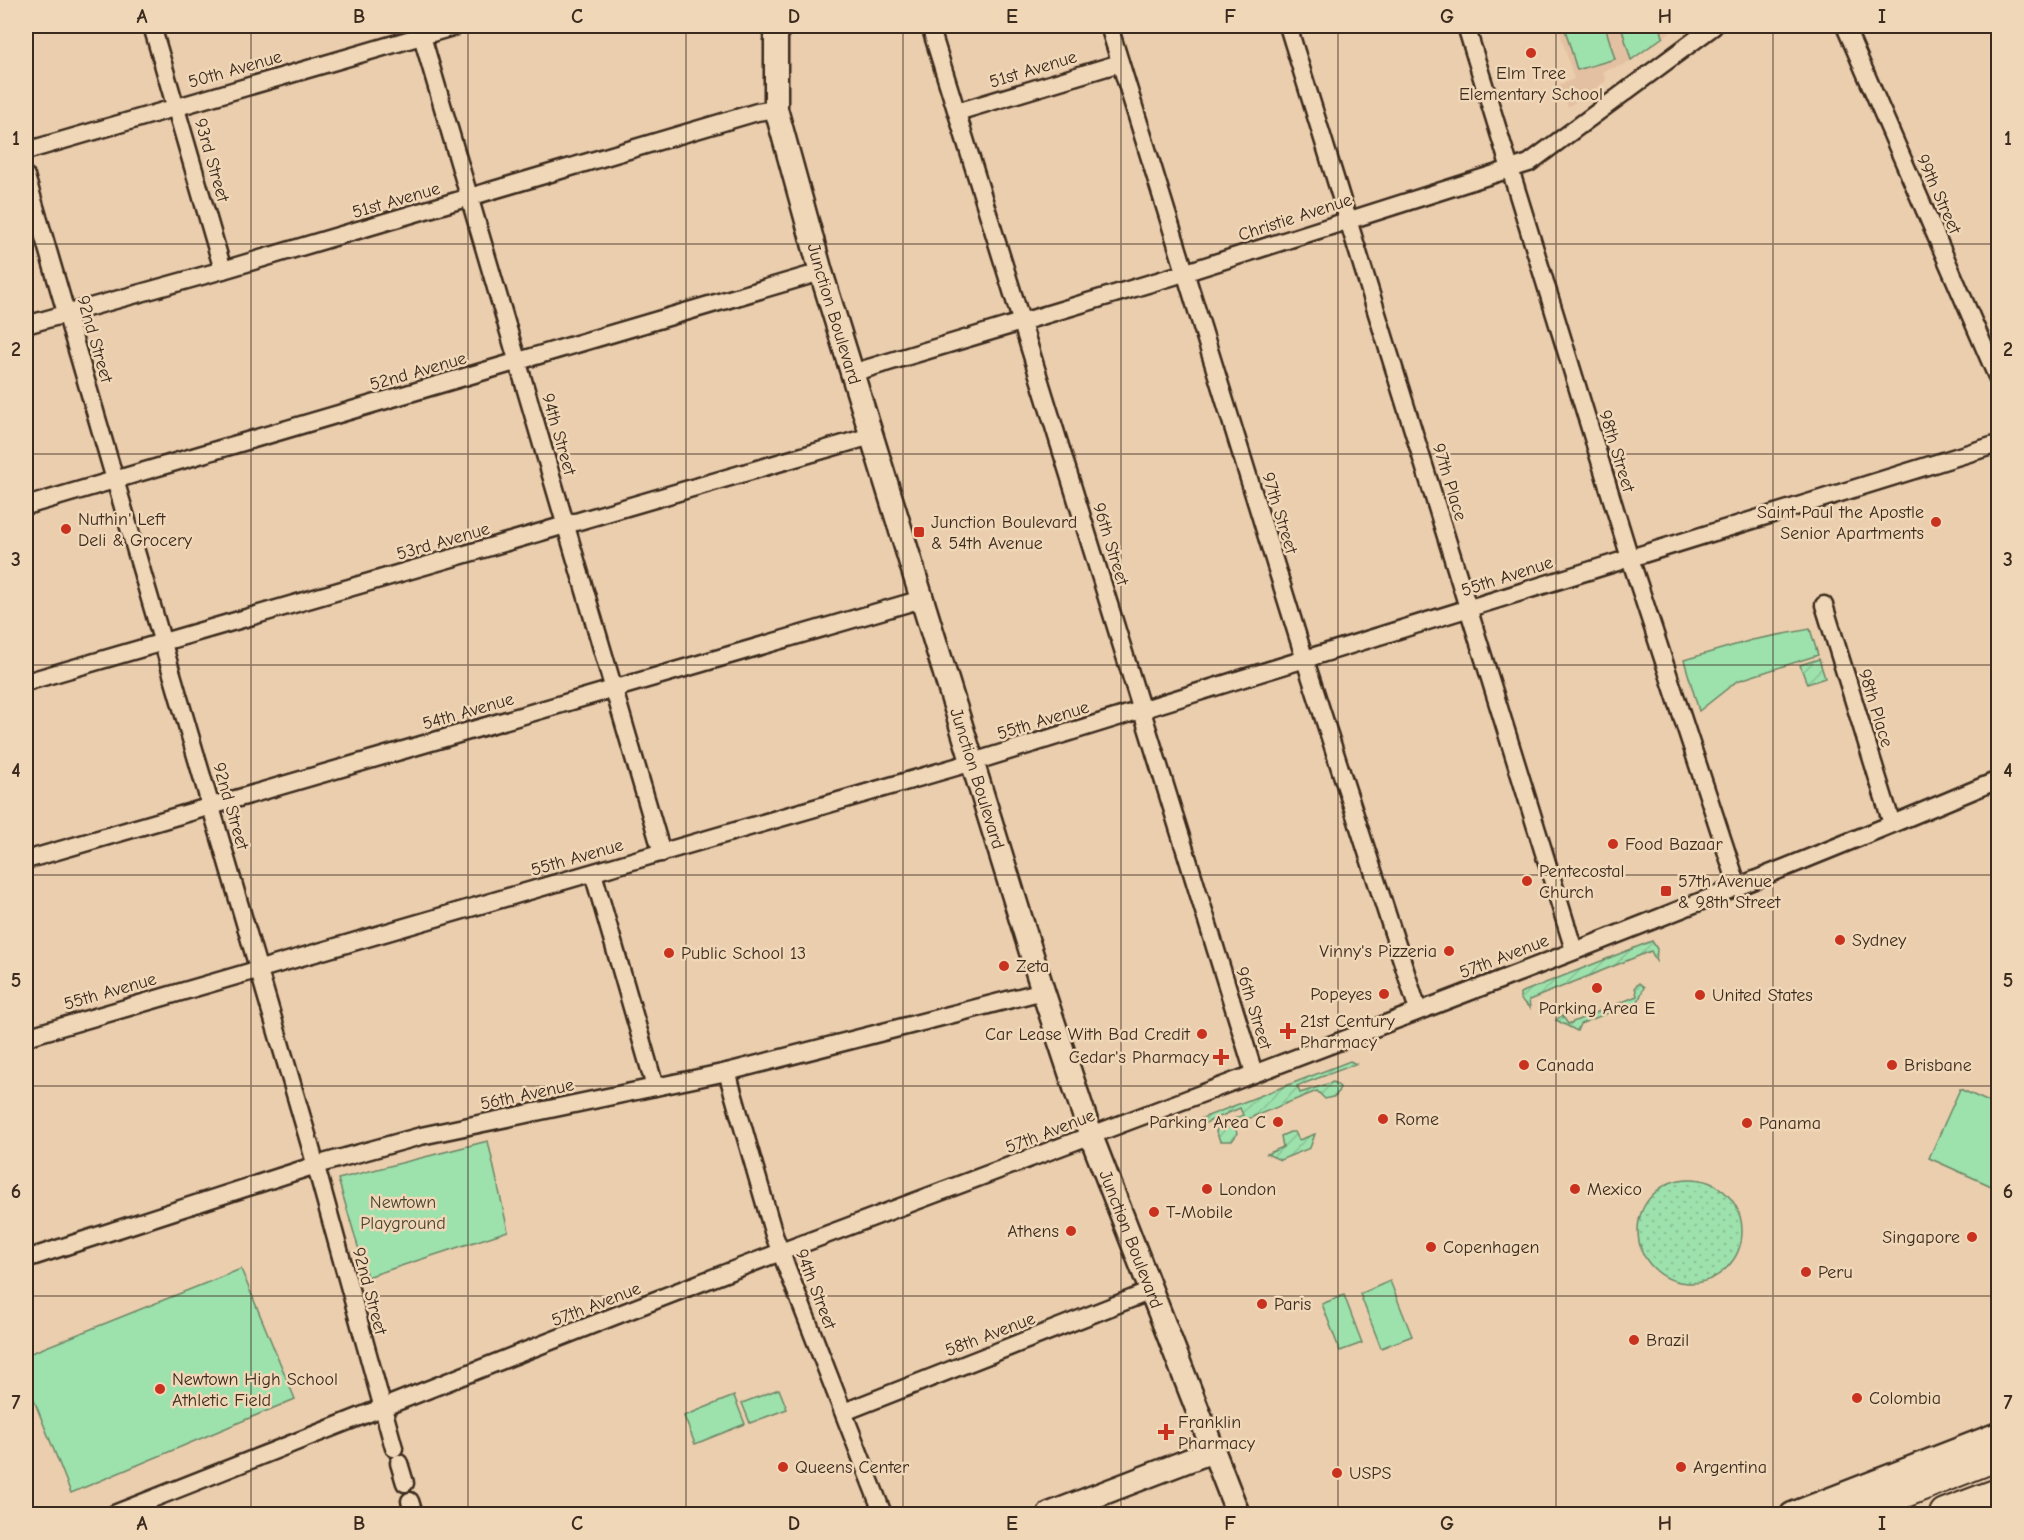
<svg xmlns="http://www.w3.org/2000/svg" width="2024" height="1540" font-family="'Comic Neue',sans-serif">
<defs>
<pattern id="grass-dots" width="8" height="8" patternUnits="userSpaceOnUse" patternTransform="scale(1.5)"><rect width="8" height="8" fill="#9de1ad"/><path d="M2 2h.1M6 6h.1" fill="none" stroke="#88c194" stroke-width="1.8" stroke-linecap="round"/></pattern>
<pattern id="garden-furrows" width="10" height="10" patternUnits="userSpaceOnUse" patternTransform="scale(1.5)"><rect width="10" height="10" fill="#9de1ad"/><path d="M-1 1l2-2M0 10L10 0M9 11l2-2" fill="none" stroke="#88c194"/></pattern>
</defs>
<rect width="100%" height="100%" fill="#ebceae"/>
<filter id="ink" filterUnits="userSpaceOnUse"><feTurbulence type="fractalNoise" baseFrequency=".0167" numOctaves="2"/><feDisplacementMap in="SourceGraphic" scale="12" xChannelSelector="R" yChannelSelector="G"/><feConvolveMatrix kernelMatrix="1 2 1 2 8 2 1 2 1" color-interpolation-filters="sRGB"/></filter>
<g filter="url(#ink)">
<polygon fill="#e3c0a1" points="1558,26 1679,26 1624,65 1603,71 1606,81 1568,107 1559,85 1574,79"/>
<circle fill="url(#grass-dots)" stroke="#6c8666" stroke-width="1.5" cx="1690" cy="1231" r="52"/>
<g fill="#9de1ad" stroke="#6c8666" stroke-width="1.5">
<polygon points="1564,26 1605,26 1615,59 1577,70"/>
<polygon points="1621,26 1660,26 1663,37 1631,60"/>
<polygon points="1810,629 1818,655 1737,681 1699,711 1684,660 1752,640"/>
<polygon points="1960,1089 1998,1106 1998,1189 1929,1158"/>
<polygon points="488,1141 508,1231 367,1277 338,1179"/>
<polygon points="241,1269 295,1399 71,1493 26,1380 26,1355"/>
<polygon points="1390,1281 1412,1336 1381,1348 1360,1294"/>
<polygon points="1344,1295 1362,1343 1340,1351 1322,1304"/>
<polygon points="779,1389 787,1409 750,1423 742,1403"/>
<polygon points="734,1396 745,1424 695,1444 684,1416"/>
</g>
<g fill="url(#garden-furrows)" stroke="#6c8666" stroke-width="1.5">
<polygon points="1819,659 1825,678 1807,684 1800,665"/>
<polygon points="1652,941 1657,949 1656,961 1651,951 1529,1000 1530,1008 1520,999 1520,993"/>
<polygon points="1639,983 1644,987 1636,1007 1628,1005 1580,1024 1577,1031 1556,1020 1562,1015 1568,1024 1637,996 1635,987"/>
<polygon points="1350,1061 1356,1064 1297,1086 1300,1093 1333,1082 1340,1087 1336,1096 1325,1099 1317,1091 1240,1122 1235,1124 1237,1134 1232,1141 1220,1141 1216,1131 1220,1125 1243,1115 1240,1108 1194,1128 1190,1126 1192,1122"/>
<polygon points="1290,1132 1295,1132 1299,1140 1315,1134 1310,1148 1280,1160 1267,1154 1283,1147 1281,1136"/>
</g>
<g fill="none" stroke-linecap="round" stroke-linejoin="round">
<g stroke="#3b2a1e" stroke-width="21">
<g id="street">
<polyline points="152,26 223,270"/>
<polyline points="419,26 662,853"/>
<polyline points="930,26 1254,1073"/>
<polyline points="1109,26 1305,660 1418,1010"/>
<polyline points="1288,26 1574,950"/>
<polyline points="1466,26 1630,558 1738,887"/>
<polyline points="1845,26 1998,379"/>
<polyline points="957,112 1120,63"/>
<polyline points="26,151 456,26"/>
<polyline points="26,176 310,1145 394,1448"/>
<polyline points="26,325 223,270 757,112 776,109"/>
<polyline points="852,373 1171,277 1529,163 1714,26"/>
<polyline points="26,506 821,272"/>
<polyline points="1824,605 1892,824"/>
<polyline points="26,682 871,436"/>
<polyline points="26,860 922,599"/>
<polyline points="593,873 655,1087"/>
<polyline points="26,1037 973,762 1998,444"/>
<polyline points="727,1072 774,1235 883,1514"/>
<polyline points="26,1259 316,1165 421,1136 727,1072 1043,991"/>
<polyline points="844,1412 1151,1291"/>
<polyline points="399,1463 405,1483"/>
<polyline points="410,1501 414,1514"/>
<path d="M114 1514C338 1426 561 1335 786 1250 1191 1097 1599 948 1998 780"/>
</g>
</g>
<g stroke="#3b2a1e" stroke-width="27">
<g id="secondary">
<path id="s1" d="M776 26V109L821 272 1043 991 1091 1136 1238 1514"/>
<polyline points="1049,1514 1213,1451"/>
<polyline points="1792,1514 1998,1434"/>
</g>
</g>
<g stroke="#3b2a1e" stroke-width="34">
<g id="highway">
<polyline points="1849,1514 1998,1455"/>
<polyline points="1945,1514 1998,1494"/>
</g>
</g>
<use href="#street" stroke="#f0d7b7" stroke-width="16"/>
<use href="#secondary" stroke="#f0d7b7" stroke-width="22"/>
<use href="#highway" stroke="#f0d7b7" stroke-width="30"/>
</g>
</g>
<path fill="none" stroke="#3b2a1e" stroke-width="1.5" stroke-opacity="0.55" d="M251 26V1514M468 26V1514M686 26V1514M903 26V1514M1121 26V1514M1338 26V1514M1556 26V1514M1773 26V1514M26 244H1998M26 454H1998M26 665H1998M26 875H1998M26 1086H1998M26 1296H1998"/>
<g fill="#c8321e" stroke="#f0d7b7" stroke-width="2">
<circle cx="1531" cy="53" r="6"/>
<circle cx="1936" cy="522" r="6"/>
<circle cx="66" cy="529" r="6"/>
<rect x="913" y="526" width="12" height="12" rx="3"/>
<circle cx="1613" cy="844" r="6"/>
<circle cx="1527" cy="881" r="6"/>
<rect x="1660" y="885" width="12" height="12" rx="3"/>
<circle cx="1840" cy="940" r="6"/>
<circle cx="1449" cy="951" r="6"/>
<circle cx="669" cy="953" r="6"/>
<circle cx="1004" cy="966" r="6"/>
<circle cx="1597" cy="988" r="6"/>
<circle cx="1384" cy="994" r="6"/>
<circle cx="1700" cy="995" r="6"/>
<path d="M1285 1022h6v6h6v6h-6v6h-6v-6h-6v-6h6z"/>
<circle cx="1202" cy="1034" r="6"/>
<path d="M1218 1048h6v6h6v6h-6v6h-6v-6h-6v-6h6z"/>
<circle cx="1524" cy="1065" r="6"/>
<circle cx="1892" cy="1065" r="6"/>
<circle cx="1383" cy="1119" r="6"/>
<circle cx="1278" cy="1122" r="6"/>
<circle cx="1747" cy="1123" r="6"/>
<circle cx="1207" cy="1189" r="6"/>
<circle cx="1575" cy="1189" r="6"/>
<circle cx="1154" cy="1212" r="6"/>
<circle cx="1071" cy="1231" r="6"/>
<circle cx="1972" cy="1237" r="6"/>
<circle cx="1431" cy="1247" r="6"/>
<circle cx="1806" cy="1272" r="6"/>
<circle cx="1262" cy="1304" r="6"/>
<circle cx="1634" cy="1340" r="6"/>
<circle cx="160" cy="1389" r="6"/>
<circle cx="1857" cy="1398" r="6"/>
<path d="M1163 1423h6v6h6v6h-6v6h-6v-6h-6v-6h6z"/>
<circle cx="783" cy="1467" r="6"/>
<circle cx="1681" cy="1467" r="6"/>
<circle cx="1337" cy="1473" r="6"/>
</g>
<g text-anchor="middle" stroke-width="5" stroke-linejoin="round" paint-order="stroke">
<g font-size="18" fill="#3b2a1e" stroke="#f0d7b7">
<text transform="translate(235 69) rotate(-16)" y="6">50th Avenue</text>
<text transform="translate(1033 69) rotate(-17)" y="6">51st Avenue</text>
<text transform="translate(212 160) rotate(74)" y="6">93rd Street</text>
<text transform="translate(1939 194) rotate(66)" y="6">99th Street</text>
<text transform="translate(396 200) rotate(-16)" y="6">51st Avenue</text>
<text transform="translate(1295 217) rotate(-18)" y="6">Christie Avenue</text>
<text dy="6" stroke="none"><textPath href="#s1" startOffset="296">Junction Boulevard</textPath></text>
<text transform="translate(95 339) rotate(74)" y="6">92nd Street</text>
<text transform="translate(418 371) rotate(-16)" y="6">52nd Avenue</text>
<text transform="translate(559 434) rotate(74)" y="6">94th Street</text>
<text transform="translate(1617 451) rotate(73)" y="6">98th Street</text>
<text transform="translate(1450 482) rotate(73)" y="6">97th Place</text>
<text transform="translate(1280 513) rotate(73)" y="6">97th Street</text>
<text transform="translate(443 541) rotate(-16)" y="6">53rd Avenue</text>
<text transform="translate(1111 544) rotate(73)" y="6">96th Street</text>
<text transform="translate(1507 576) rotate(-18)" y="6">55th Avenue</text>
<text transform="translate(1876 708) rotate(73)" y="6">98th Place</text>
<text transform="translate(468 711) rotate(-16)" y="6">54th Avenue</text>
<text transform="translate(1043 720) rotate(-17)" y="6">55th Avenue</text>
<text dy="6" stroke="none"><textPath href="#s1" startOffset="782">Junction Boulevard</textPath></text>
<text transform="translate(231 806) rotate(74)" y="6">92nd Street</text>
<text transform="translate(577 857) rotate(-16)" y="6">55th Avenue</text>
<text transform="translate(1504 956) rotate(-21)" y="6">57th Avenue</text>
<text transform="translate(110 991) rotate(-16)" y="6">55th Avenue</text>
<text transform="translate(1254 1008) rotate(73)" y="6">96th Street</text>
<text transform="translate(527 1094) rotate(-12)" y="6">56th Avenue</text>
<text transform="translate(1050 1131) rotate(-21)" y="6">57th Avenue</text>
<text dy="6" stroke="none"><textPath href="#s1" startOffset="1268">Junction Boulevard</textPath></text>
<text transform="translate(816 1289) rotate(69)" y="6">94th Street</text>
<text transform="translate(370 1291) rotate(75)" y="6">92nd Street</text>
<text transform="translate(596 1304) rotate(-21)" y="6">57th Avenue</text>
<text transform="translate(990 1334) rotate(-21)" y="6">58th Avenue</text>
</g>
<g font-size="18" fill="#3b2a1e" stroke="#f0d7b7" text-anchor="start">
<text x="1531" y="79" text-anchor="middle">Elm Tree<tspan x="1531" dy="21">Elementary School</tspan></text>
<text x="1924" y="518" text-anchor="end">Saint Paul the Apostle<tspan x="1924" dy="21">Senior Apartments</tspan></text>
<text x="78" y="525">Nuthin' Left<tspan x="78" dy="21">Deli &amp; Grocery</tspan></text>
<text x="931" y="528">Junction Boulevard<tspan x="931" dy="21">&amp; 54th Avenue</tspan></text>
<text x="1625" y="850">Food Bazaar</text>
<text x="1539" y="877">Pentecostal<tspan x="1539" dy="21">Church</tspan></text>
<text x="1678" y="887">57th Avenue<tspan x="1678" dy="21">&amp; 98th Street</tspan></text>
<text x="1852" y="946">Sydney</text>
<text x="1437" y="957" text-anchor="end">Vinny's Pizzeria</text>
<text x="681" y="959">Public School 13</text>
<text x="1016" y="972">Zeta</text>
<text x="1372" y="1000" text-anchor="end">Popeyes</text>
<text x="1712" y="1001">United States</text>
<text x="1597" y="1014" text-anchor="middle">Parking Area E</text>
<text x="1300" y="1027">21st Century<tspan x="1300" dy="21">Pharmacy</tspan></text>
<text x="1190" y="1040" text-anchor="end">Car Lease With Bad Credit</text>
<text x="1209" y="1063" text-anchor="end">Cedar's Pharmacy</text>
<text x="1536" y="1071">Canada</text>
<text x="1904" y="1071">Brisbane</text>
<text x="1395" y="1125">Rome</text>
<text x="1266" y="1128" text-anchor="end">Parking Area C</text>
<text x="1759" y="1129">Panama</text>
<text x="1219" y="1195">London</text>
<text x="1587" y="1195">Mexico</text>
<text x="1166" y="1218">T-Mobile</text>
<text x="1059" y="1237" text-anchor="end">Athens</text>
<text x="1960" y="1243" text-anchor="end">Singapore</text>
<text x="1443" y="1253">Copenhagen</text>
<text x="1818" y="1278">Peru</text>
<text x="1274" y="1310">Paris</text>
<text x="1646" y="1346">Brazil</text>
<text x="172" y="1385">Newtown High School<tspan x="172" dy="21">Athletic Field</tspan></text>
<text x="1869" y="1404">Colombia</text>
<text x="1178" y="1428">Franklin<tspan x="1178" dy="21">Pharmacy</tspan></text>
<text x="795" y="1473">Queens Center</text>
<text x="1693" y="1473">Argentina</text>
<text x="1349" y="1479">USPS</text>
</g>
<g font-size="18" fill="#4a4533" stroke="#f0d7b7">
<text x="403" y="1208">Newtown<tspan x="403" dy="21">Playground</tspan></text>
</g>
</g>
<rect width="2024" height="1540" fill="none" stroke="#f0d7b7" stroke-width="66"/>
<rect x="33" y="33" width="1958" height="1474" fill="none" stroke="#3b2a1e" stroke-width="2"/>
<g font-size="20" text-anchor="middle" font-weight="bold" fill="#3b2a1e">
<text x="142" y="23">A</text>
<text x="359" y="23">B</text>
<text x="577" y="23">C</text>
<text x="794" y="23">D</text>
<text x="1012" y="23">E</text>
<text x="1230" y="23">F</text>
<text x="1447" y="23">G</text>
<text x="1665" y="23">H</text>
<text x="1882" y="23">I</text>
<text x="16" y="145">1</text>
<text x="2008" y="145">1</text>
<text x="16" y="356">2</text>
<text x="2008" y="356">2</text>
<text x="16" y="566">3</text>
<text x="2008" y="566">3</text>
<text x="16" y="777">4</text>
<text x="2008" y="777">4</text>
<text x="16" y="987">5</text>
<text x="2008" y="987">5</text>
<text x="16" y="1198">6</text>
<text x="2008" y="1198">6</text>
<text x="16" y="1409">7</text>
<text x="2008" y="1409">7</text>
<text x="142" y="1530">A</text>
<text x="359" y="1530">B</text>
<text x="577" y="1530">C</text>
<text x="794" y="1530">D</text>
<text x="1012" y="1530">E</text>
<text x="1230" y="1530">F</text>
<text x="1447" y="1530">G</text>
<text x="1665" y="1530">H</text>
<text x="1882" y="1530">I</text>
</g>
</svg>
